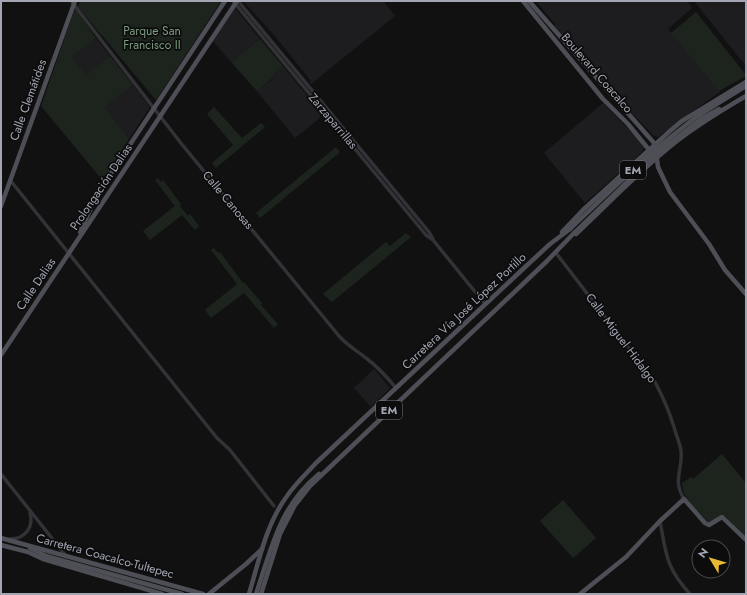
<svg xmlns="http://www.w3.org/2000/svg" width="747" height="595" font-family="Jost,sans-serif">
<rect width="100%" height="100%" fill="#111112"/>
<g fill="#1d1d1f">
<polygon points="243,1 383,1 395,16 311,84 310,82 311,81 274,35"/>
<polygon points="536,1 687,1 692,8 668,29 720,92 689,114 658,137 654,136 604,84 554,26 555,24"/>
<polygon points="694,1 746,1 746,66"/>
<polygon points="235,8 260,39 231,62 213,41"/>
<polygon points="96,38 110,56 86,75 72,57"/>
<polygon points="283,66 322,114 319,117 320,118 295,138 257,91 275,77 274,74"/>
<polygon points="133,85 150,107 129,139 105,107"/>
<polygon points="603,103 638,139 643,147 643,151 639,155 585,203 544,153"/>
<polygon points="374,369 390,388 371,407 354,388"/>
</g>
<g fill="#1d241e">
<polygon points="80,1 221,1 156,100 78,7"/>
<polygon points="76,10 96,38 72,57 86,75 110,56 133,85 105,107 129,139 103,181 41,106 74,11"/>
<polygon points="696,12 746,75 746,76 719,91 671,33"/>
<polygon points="260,39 283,66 274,74 275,76 257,91 231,62"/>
<polygon points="214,107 242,138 261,123 265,127 216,168 212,163 233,145 207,114"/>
<polygon points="336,147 340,152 260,218 256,213"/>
<polygon points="158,178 161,182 163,180 181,204 180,206 188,216 190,214 199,226 195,230 182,215 150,240 143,231 175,206 155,180"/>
<polygon points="406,233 411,237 332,302 323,294 386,242 390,246"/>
<polygon points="214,248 218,253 220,252 243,283 244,282 262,303 261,305 278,324 274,328 244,293 211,318 205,310 237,284 211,250"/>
<path d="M722 454 746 483V537L724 516 709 523C699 511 682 499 682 483L691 477 693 479Z"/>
<polygon points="563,500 596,538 573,558 540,521"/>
</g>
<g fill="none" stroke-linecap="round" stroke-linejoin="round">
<g stroke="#323237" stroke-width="3.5">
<path d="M71 1 180 142 339 336C348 346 356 350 366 358 378 367 387 377 396 388"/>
<polyline points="233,1 426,235 433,240 485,304"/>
<polyline points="238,1 429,232 433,239"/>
<polyline points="10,180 217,438 230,450 274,506"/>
<path d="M556 253 655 382C663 397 669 411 674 427 676 435 680 443 681 451 683 471 672 479 684 499"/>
<polyline points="1,474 66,556"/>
<path d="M660 521C666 554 666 568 690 594"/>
<path d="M10 539C25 539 34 527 30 513"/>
</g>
<g stroke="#4e4f56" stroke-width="4.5">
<polyline points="523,1 603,99 628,124 650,151"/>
<polyline points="529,1 655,144 658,167 670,192 709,244 725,270 746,294"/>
<polyline points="699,115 746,86"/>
<polyline points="701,119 719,109"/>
<polyline points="1,206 75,1"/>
<polyline points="80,232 98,193 225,1"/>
<polyline points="562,232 583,210 670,131 682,121 746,82"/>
<path d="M576 234C609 203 641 169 677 141 699 124 722 110 746 96"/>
<polyline points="1,355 237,1"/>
<polyline points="1,538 203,594"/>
<polyline points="1,545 28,552 43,559 162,594"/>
<polyline points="30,548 46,556 182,594"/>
<polyline points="209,594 246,564 262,549"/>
<path d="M249 594C259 561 266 524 287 496 295 484 306 474 316 463L523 269 550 244 570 229"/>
<path d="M256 594C272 547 279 507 319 474"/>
<polyline points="261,594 280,534 295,505 310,486 547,261 574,233"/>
<polyline points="580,594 626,557 660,521 684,499 705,523 709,525 722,517 746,540"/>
</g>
<g stroke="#4e4f56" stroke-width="4.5">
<path d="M570 229C612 189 653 149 699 115"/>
<polyline points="574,233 656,154 701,119"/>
</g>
</g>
<g text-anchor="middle" stroke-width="3.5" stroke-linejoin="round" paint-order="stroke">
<g fill="#0c0c0d" stroke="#767880" stroke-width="1">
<rect x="620" y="161" width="26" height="18" rx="3"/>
<rect x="376" y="401" width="26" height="18" rx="3"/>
</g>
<g font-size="11" font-weight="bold" fill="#a3a6b2">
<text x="633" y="174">EM</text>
<text x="389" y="414">EM</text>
</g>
<g font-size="12" fill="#7a9d7f" stroke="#0c0c0d">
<text x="152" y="35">Parque San<tspan x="152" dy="14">Francisco II</tspan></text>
</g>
<g font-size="12" fill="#a3a6b2" stroke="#0c0c0d">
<text transform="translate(597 73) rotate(49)" y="4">Boulevard Coacalco</text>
<text transform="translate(28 100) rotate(-70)" y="4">Calle Clemátides</text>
<text transform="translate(333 121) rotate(50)" y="4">Zarzaparrillas</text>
<text transform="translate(101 187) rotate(-56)" y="4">Prolongación Dalias</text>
<text transform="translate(228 200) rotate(50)" y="4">Calle Canosas</text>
<text transform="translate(36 284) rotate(-56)" y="4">Calle Dalias</text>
<text transform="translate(464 311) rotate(-43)" y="4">Carretera Vía José López Portillo</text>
<text transform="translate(621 338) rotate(53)" y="4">Calle Miguel Hidalgo</text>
<text transform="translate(105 556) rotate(15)" y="4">Carretera Coacalco-Tultepec</text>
</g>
</g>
<rect width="747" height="595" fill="none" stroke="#a3a6b2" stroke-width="4"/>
<g transform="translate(711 559) rotate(308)"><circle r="19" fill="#0c0c0d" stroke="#484a4f"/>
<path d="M0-3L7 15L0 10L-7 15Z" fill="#e8b933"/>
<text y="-6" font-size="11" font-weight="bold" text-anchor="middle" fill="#a3a6b2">N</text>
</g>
</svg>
